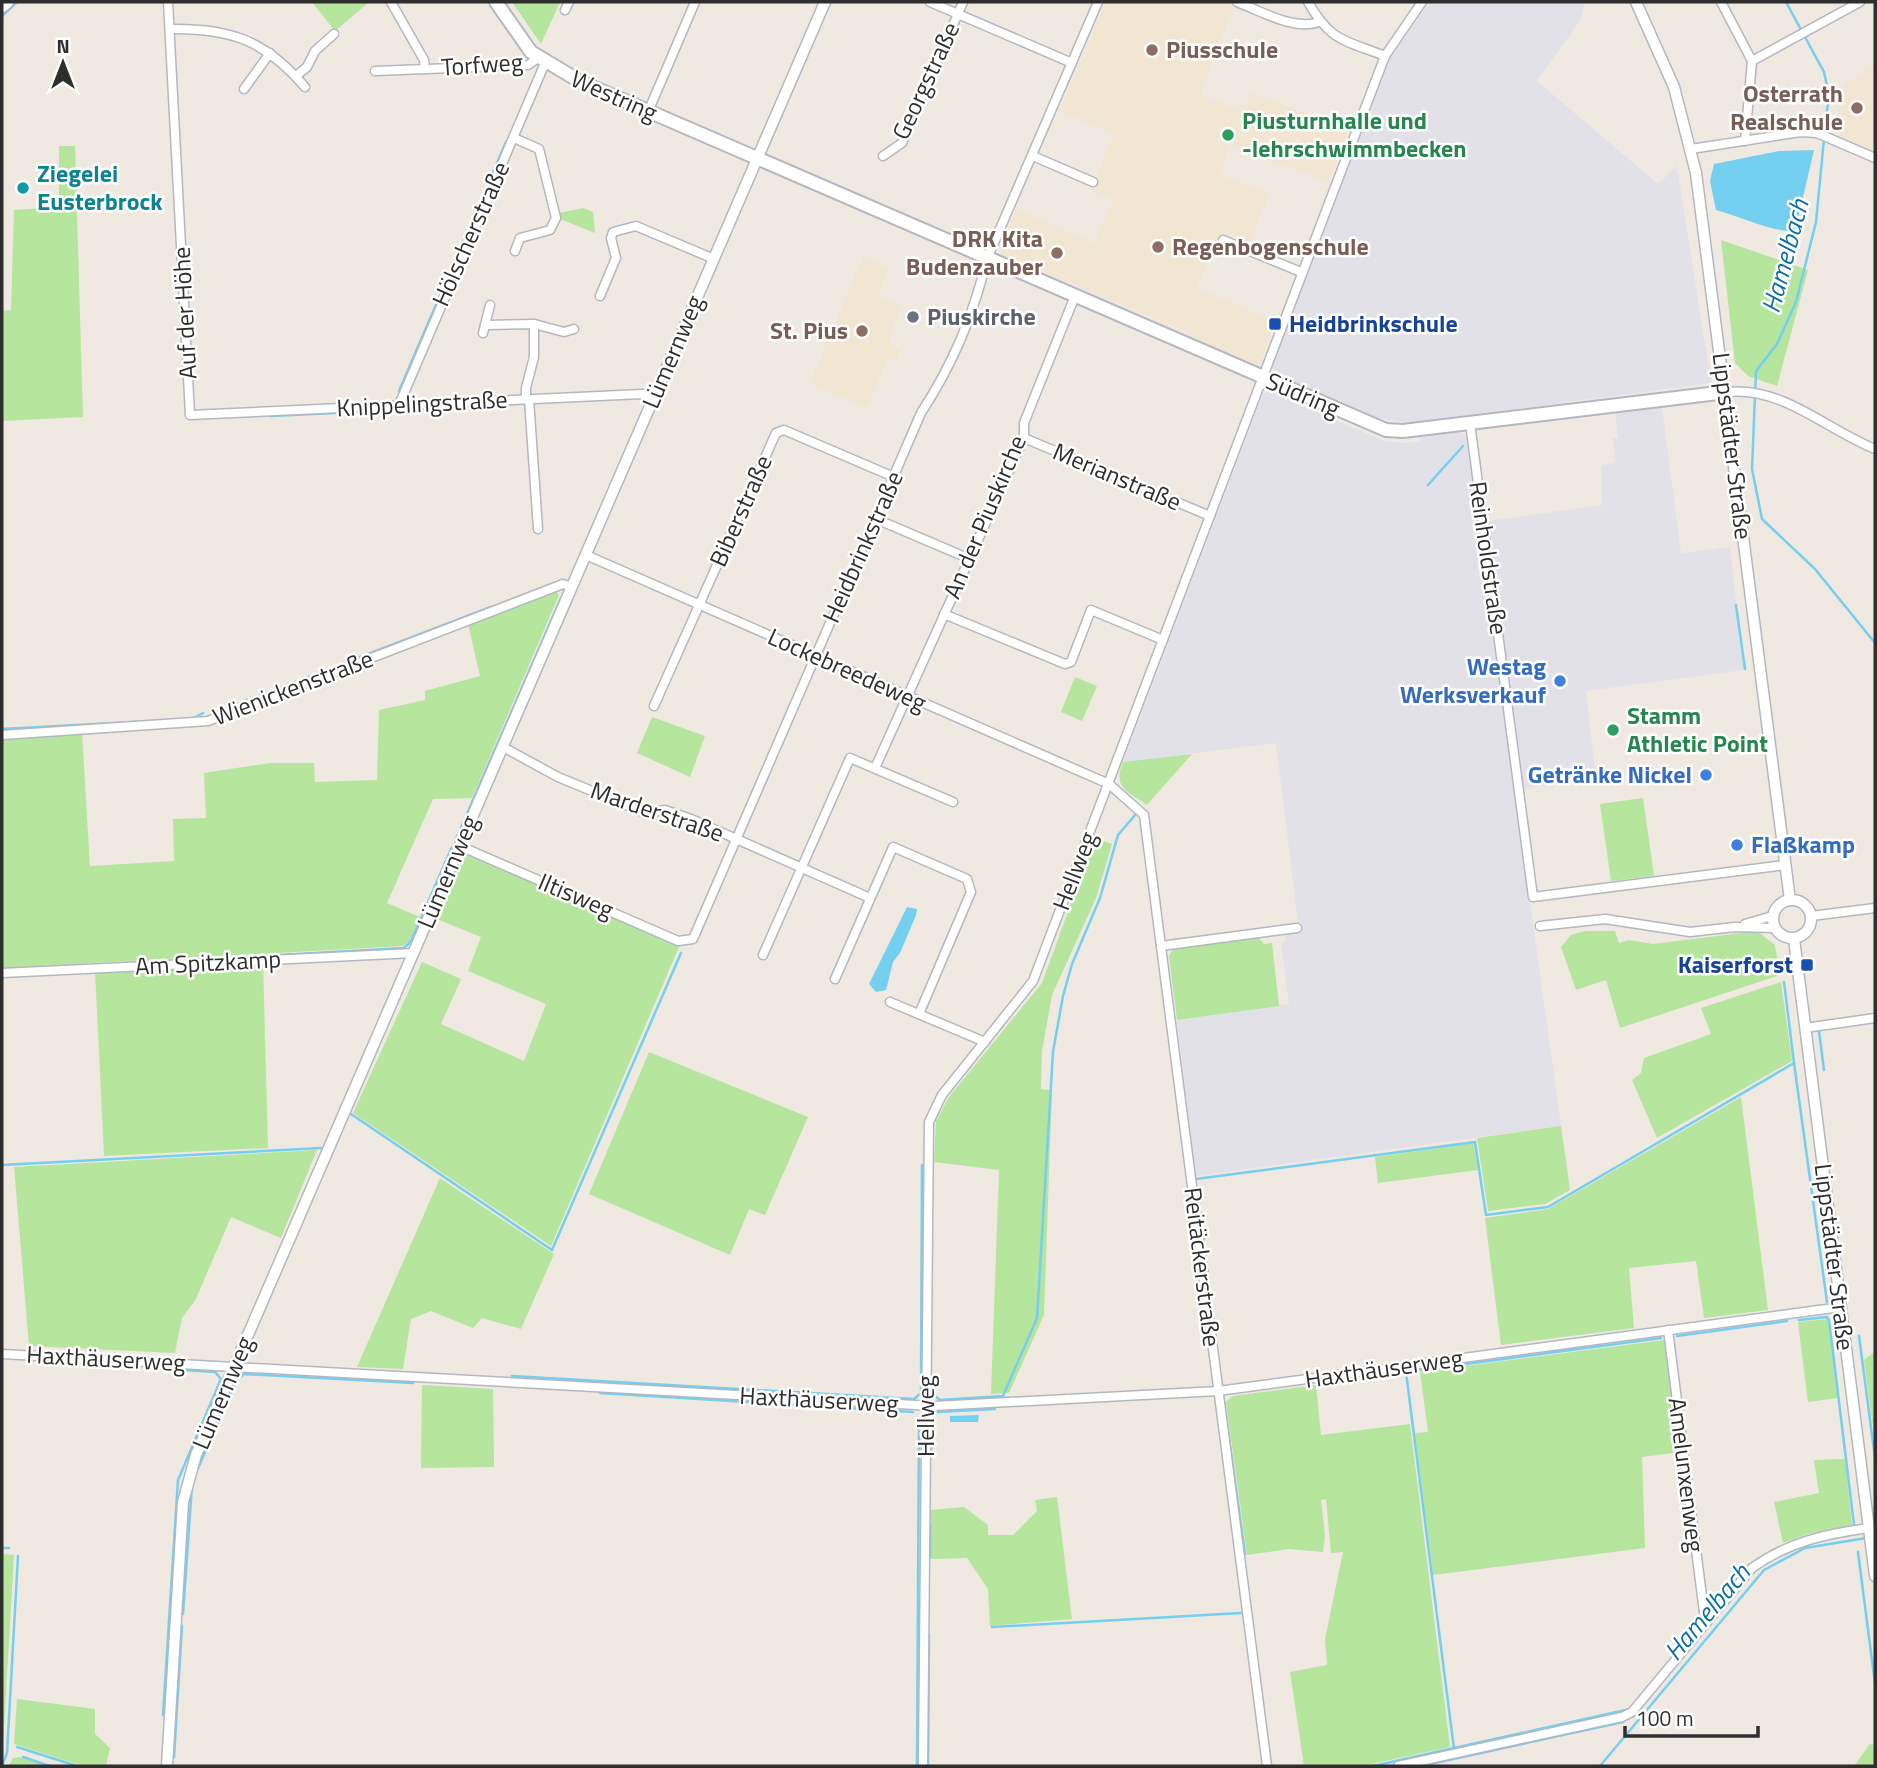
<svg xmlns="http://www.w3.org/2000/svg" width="1877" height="1768" font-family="'Titillium Web',sans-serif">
<rect width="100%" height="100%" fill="#efe9e1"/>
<g fill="#e3e1e8">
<polygon points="1430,2 1585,2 1581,19 1537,81 1658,184 1677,166 1711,383 1409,423 1377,418 1275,375 1272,367 1387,63"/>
<polygon points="1269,391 1384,441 1406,443 1420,441 1420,437 1460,432 1466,437 1561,1126 1196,1176 1177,1020 1289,1004 1281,943 1285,942 1285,933 1299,931 1276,743 1123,762 1263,394"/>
<polygon points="1662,407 1681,553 1730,547 1744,670 1586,691 1596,779 1523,788 1488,521 1602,505 1601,465 1616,463 1613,439 1618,438 1615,413"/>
</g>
<g fill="#f0e6d1">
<polygon points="1106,2 1222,2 1234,6 1200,95 1244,112 1251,93 1349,129 1328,182 1230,146 1220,175 1270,194 1249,242 1222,231 1196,288 1275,322 1260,363 1255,365 1194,339 1185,331 1003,255 1000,248 1016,209 1094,243 1113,200 1091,190 1114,134 1060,111"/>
<polygon points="1875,66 1875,150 1844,139 1833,131 1844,84"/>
<polygon points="863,257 889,268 877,297 901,306 890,337 892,345 900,351 896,361 888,359 866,407 810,384"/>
</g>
<g fill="#b6e59e">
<polygon points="312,2 369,2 335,31"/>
<polygon points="512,2 560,2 541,44"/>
<polygon points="59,146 75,146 83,417 2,421 2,311 11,310 14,210 59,207"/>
<polygon points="583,208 593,212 595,233 560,219 559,213"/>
<polygon points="1721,240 1808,270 1777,386 1748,376 1735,363"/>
<polygon points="556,591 559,595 472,798 433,799 387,903 420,917 410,940 403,946 2,968 2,738 82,733 90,866 174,861 173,819 206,818 204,773 270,763 314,763 315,782 377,780 379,710 425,700 425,691 480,676 468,624"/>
<polygon points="1075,677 1097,686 1082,721 1061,712"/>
<polygon points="652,717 705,736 690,777 637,753"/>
<path d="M1192 754 1147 805C1128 791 1112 788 1123 762Z"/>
<polygon points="1643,798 1654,876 1611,881 1600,804"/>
<polygon points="1095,838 1112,844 1096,898 1052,995 1042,1051 1041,1089 1052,1090 1044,1315 1009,1393 991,1394 999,1170 934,1162 936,1121 949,1097 1042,983"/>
<polygon points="466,852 679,947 551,1246 353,1113 422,962 461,979 441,1024 524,1061 546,1004 468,971 481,937 439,920"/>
<polygon points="1585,931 1615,931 1619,943 1629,940 1653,944 1757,931 1775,945 1780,975 1620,1028 1606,980 1576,990 1561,947 1571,935"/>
<polygon points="1257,936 1264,944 1272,943 1279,1006 1177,1020 1169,956 1174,947"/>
<polygon points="263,962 268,1148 104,1156 95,971"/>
<polygon points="1781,982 1792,1061 1657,1138 1632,1080 1641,1073 1644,1058 1711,1034 1701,1008"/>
<polygon points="649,1052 808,1117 765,1215 749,1209 730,1255 589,1194"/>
<polygon points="1741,1097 1768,1310 1704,1318 1696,1261 1629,1268 1634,1328 1501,1345 1485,1218 1548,1209"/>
<polygon points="1561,1126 1570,1190 1545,1204 1488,1211 1477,1138"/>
<polygon points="1474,1143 1478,1170 1378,1183 1375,1157"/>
<polygon points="317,1150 281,1238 231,1217 196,1299 182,1318 175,1353 29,1346 14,1167"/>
<polygon points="440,1178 554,1254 521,1329 482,1318 473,1328 431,1311 411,1319 403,1369 357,1367"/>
<polygon points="1828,1319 1838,1398 1808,1402 1798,1322"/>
<polygon points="1664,1340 1680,1452 1642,1457 1645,1548 1433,1575 1415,1433 1428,1432 1420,1372"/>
<polygon points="1875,1351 1875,1444 1864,1360"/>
<polygon points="422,1385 493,1389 494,1467 421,1468"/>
<polygon points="1316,1385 1321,1435 1410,1424 1450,1747 1362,1766 1304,1766 1290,1672 1327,1665 1325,1639 1343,1552 1331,1553 1326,1499 1321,1500 1325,1535 1323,1552 1289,1549 1247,1555 1226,1402 1232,1396"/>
<polygon points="1845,1459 1852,1525 1808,1534 1783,1543 1774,1502 1819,1493 1814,1460"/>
<polygon points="1057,1497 1072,1619 990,1626 988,1589 967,1558 931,1559 931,1510 964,1507 988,1525 988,1535 1013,1535 1037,1511 1035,1500"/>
<polygon points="2,1554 14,1555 2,1762"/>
<polygon points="17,1699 95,1709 95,1734 110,1748 106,1766 83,1766 14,1744"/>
<polygon points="1870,1744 1875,1745 1875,1766 1854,1766"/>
<polygon points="19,1757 48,1766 9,1766 13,1758"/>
</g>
<g fill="#75cff0">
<path d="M1814 150 1795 232C1767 230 1744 218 1716 210L1710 181 1714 164 1779 151Z"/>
<polygon points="907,907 917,909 916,915 900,953 893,962 886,990 876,992 869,984"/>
<polygon points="979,1415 978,1422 950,1422 950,1416"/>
</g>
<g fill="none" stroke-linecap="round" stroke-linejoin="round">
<g stroke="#75cff0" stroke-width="2.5">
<polyline points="1786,2 1824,72 1829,95 1824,133"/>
<polyline points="2,16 17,2"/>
<polyline points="1824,139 1816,222 1796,302 1777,344 1756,371 1752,469 1762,519 1815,569 1875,643"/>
<polyline points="399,391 506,142"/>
<polyline points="270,416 377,411"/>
<polyline points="1428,485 1463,446"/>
<polyline points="1736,605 1745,669"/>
<polyline points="211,710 216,712 491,607"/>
<polyline points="194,718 203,713"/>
<polyline points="2,729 170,720"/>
<polyline points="456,839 561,598"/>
<polyline points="156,962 404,948 411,941 452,847"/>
<polyline points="1819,1031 1824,1070"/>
<polyline points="1794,1063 1827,1302"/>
<polyline points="351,1114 552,1250 681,953"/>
<polyline points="2,1165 321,1148"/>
<polyline points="1196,1179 1475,1142 1486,1215 1548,1207 1794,1063 1784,982"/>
<polyline points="1198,1195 1213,1316"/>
<polyline points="1799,1320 1827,1317 1829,1320 1854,1525"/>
<polyline points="1677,1336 1787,1321"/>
<polyline points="1859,1336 1875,1458"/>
<polyline points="512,1376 914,1399 921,1393"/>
<polyline points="921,1390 922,1165"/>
<polyline points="600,1393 913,1412"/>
<polyline points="932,1394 940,1400 1003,1396 1037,1318 1053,1052 1063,996 1072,964 1100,898 1118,835 1135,815"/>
<polyline points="1224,1402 1245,1554"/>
<polyline points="931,1454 931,1419 937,1412 995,1409"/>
<polyline points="195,1475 237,1380 244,1374 413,1383"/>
<polyline points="2,1548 9,1548"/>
<polyline points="1858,1552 1875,1684"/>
<polyline points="930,1557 930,1525"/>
<polyline points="183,1614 192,1485"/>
<polyline points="992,1627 1241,1613"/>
<polyline points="163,1715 178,1480 221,1379 215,1372 167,1369"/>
<polyline points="17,1747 77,1766"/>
<polyline points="1454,1749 1406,1372 1661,1338"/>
<polyline points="23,1757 50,1766"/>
<polyline points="174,1757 182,1626"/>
<polyline points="2,1766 7,1753 18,1556"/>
<polyline points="917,1766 919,1420"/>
<polyline points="928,1766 929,1635"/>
<polyline points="1373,1766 1630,1709"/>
<polyline points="1421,1766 1623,1722"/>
<polyline points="1600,1766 1764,1570 1805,1548 1866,1538"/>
</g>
<g stroke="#b4b7c1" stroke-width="11">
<g id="minor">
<polyline points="168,2 190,415 642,394 654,398"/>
<polyline points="391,2 424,60 425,69"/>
<polyline points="930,2 1072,63"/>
<path d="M1237 2C1261 11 1294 31 1319 22"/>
<path d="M1308 2C1331 42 1344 40 1385 56"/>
<polyline points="1721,2 1752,61 1745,141"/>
<polyline points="565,10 569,2"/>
<path d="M170 29C230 28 265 40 305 87"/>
<polyline points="1752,61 1860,2"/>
<polyline points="375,71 528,65 538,58"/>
<polyline points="296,76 307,67 315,51 334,34"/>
<polyline points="244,89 270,53"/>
<polyline points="648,112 695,2"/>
<polyline points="514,138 539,149 556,218 550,230 520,238 515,251"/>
<polyline points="1691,149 1801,132 1817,133 1875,158"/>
<polyline points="883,156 902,143 963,2"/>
<polyline points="1033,156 1093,182"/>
<polyline points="1223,240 1301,272"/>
<polyline points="600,296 616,258 611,238 613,232 636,226 714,259"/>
<polyline points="485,325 534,324 564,332 574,329"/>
<polyline points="483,333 490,305"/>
<path d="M1726 392C1783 386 1825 429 1875 449"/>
<polyline points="526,399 526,388 534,357 534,324"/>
<polyline points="529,399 538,529"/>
<polyline points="399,405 545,63"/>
<polyline points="1470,423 1533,897 1785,865"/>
<polyline points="1024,438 1210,516"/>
<polyline points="876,519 970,559"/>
<polyline points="586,555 1109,784 1144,815 1267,1766"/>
<polyline points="944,614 1065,664 1071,662 1091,610 1163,640"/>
<polyline points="654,706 776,433 784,430 894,477"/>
<polyline points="2,735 208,721 563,584 572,587"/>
<polyline points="503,747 558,777 645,813 665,810 691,819 870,898"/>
<polyline points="875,768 1024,438 1024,423 1075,296"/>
<path d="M460 846 678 941 693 939 921 413C953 364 973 316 987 259L1098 2"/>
<polyline points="1811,916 1875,908"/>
<polyline points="1745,924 1772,916"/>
<polyline points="1540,926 1605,919 1690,932 1735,927 1774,928"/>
<polyline points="1161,946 1297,928"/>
<polyline points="763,955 850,758 953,802"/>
<polyline points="2,973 414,953"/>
<polyline points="835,979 893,847 967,879 971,892 919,1014"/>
<polyline points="890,1002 985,1042"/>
<polyline points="1805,1028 1875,1018"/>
<polyline points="1668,1330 1704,1612 1709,1618"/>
<polyline points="2,1354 934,1406 1218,1391 1841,1307"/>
<polyline points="923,1766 929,1122 942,1095 1033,981 1385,56 1422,2"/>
<path d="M1398 1766 1622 1717 1632 1712 1752 1568C1788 1542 1825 1534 1869 1528"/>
</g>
</g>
<g stroke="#b4b7c1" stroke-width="13">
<g id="tertiary">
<polyline points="1636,2 1674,87 1696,173 1790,900"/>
<circle cx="1792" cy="919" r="19"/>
<polyline points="1794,939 1875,1576"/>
<polyline points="167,1766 183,1502 196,1455 825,2"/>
</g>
</g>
<g stroke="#b4b7c1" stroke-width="16">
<g id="secondary">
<polyline points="496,2 531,52 581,82 1386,430 1403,431 1726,392"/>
<polyline points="2,6 7,2"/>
</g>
</g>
<use href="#minor" stroke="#fff" stroke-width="8"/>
<use href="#tertiary" stroke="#fff" stroke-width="10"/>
<use href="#secondary" stroke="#fff" stroke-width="12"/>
</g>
<g fill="#8d6e63" stroke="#fff" stroke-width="2.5">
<circle cx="1152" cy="50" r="7"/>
<circle cx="1857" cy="108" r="7"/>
<circle cx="1158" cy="247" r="7"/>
<circle cx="1057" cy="253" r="7"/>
<circle cx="862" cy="331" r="7"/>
</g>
<g fill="#2e9e5b" stroke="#fff" stroke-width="2.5">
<circle cx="1228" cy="135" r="7"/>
<circle cx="1613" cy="730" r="7"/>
</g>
<circle fill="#0f9aa8" stroke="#fff" stroke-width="2.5" cx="23" cy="188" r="7"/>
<circle fill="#6b7280" stroke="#fff" stroke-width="2.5" cx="913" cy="317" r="7"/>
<g fill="#1a4fb4" stroke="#fff" stroke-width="2.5">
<rect x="1268" y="317" width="14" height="14" rx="3.5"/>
<rect x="1800" y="958" width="14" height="14" rx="3.5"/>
</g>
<g fill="#3f7fe0" stroke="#fff" stroke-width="2.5">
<circle cx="1560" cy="681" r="7"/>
<circle cx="1706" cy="775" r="7"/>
<circle cx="1737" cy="845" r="7"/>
</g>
<g text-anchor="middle" stroke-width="5" stroke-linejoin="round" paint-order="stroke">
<g font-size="24" font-weight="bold" fill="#785e54" stroke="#fff" text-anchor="end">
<text x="1166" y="58" text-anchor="start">Piusschule</text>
<text x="1843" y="102">Osterrath<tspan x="1843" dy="28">Realschule</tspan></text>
<text x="1043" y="247">DRK Kita<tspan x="1043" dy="28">Budenzauber</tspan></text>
<text x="1172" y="255" text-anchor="start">Regenbogenschule</text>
<text x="848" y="339">St. Pius</text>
</g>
<g font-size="24" fill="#2e2e2e" stroke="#fff">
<text transform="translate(482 65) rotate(-4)" y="8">Torfweg</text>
<text transform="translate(926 81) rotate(-65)" y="8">Georgstraße</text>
<text transform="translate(614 96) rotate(24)" y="8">Westring</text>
<text transform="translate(471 234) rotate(-66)" y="8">Hölscherstraße</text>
<text transform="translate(185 313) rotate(-93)" y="8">Auf der Höhe</text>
<text transform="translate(673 352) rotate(-67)" y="8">Lümernweg</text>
<text transform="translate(1303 395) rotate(23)" y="8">Südring</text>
<text transform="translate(422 404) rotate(-3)" y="8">Knippelingstraße</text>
<text transform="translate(1732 446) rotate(83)" y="8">Lippstädter Straße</text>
<text transform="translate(1117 477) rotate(23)" y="8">Merianstraße</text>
<text transform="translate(741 511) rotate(-66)" y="8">Biberstraße</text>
<text transform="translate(985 517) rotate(-67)" y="8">An der Piuskirche</text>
<text transform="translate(863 547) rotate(-66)" y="8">Heidbrinkstraße</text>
<text transform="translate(1488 558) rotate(82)" y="8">Reinholdstraße</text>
<text transform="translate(847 670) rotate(24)" y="8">Lockebreedeweg</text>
<text transform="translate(293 688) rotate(-21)" y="8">Wienickenstraße</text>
<text transform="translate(657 812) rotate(19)" y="8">Marderstraße</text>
<text transform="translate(1075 871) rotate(-69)" y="8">Hellweg</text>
<text transform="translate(448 872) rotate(-67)" y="8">Lümernweg</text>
<text transform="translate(576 896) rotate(23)" y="8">Iltisweg</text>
<text transform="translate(208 963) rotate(-3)" y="8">Am Spitzkamp</text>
<text transform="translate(1834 1257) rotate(83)" y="8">Lippstädter Straße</text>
<text transform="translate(1202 1267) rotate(83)" y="8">Reitäckerstraße</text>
<text transform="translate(106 1359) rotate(3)" y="8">Haxthäuserweg</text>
<text transform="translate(1384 1369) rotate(-8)" y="8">Haxthäuserweg</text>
<text transform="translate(223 1393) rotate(-67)" y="8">Lümernweg</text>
<text transform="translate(819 1400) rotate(3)" y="8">Haxthäuserweg</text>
<text transform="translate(926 1416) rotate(-90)" y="8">Hellweg</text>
<text transform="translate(1686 1475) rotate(83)" y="8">Amelunxenweg</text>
</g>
<g font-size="24" font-weight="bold" fill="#27864d" stroke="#fff" text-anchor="start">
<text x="1242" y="129">Piusturnhalle und<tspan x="1242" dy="28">-lehrschwimmbecken</tspan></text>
<text x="1627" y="724">Stamm<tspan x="1627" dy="28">Athletic Point</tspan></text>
</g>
<g font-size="24" font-weight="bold" fill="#0d838f" stroke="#fff" text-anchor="start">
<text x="37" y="182">Ziegelei<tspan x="37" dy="28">Eusterbrock</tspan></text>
</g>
<g font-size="24" font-weight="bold" fill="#5b616d" stroke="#fff" text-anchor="start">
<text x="927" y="325">Piuskirche</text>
</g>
<g font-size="24" font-weight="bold" fill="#164399" stroke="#fff" text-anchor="start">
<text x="1289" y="332">Heidbrinkschule</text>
<text x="1793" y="973" text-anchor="end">Kaiserforst</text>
</g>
<g font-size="24" font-weight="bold" fill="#366cbe" stroke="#fff" text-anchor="end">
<text x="1546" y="675">Westag<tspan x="1546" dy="28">Werksverkauf</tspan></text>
<text x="1692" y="783">Getränke Nickel</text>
<text x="1751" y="853" text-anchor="start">Flaßkamp</text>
</g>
<g font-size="26" font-style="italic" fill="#0d6fa3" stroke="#fff">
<text transform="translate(1785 256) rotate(-75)" y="9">Hamelbach</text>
<text transform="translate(1707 1612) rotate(-50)" y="9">Hamelbach</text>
</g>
</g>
<rect width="1877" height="1768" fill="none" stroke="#2e2e2e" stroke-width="7"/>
<g transform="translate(63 63)" stroke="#ffffff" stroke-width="5" paint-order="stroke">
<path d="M0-5L12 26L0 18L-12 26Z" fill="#2e2e2e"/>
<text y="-10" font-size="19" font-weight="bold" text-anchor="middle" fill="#2e2e2e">N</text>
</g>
<path d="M1625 1726v10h133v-10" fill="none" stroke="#2e2e2e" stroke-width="3.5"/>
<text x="1636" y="1726" font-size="21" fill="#2e2e2e" stroke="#ffffff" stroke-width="5" paint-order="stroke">100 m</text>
</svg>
